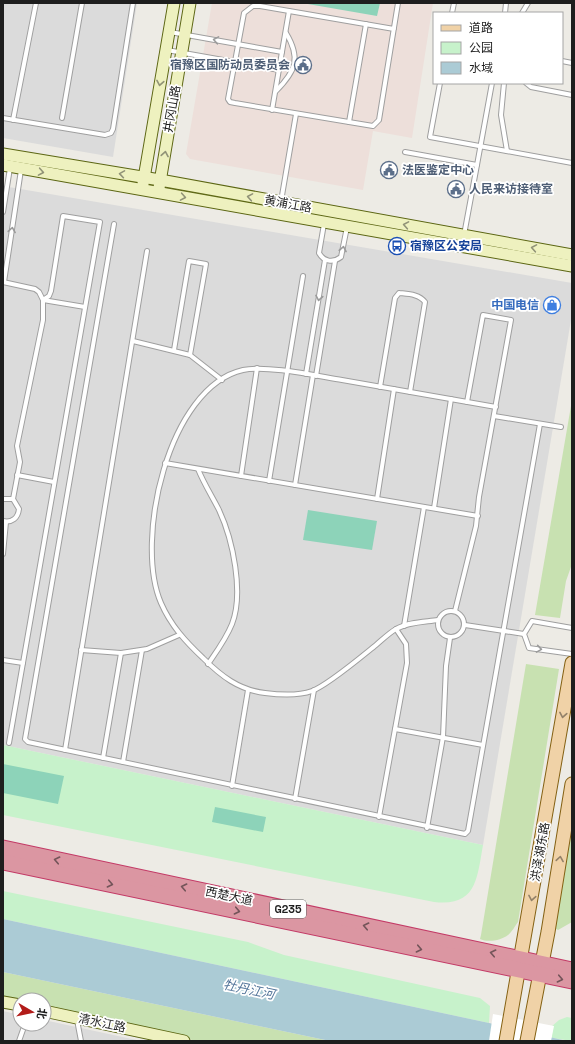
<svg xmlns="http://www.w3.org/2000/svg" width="575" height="1044" font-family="'Space Grotesk','Noto Sans SC',sans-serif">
<rect width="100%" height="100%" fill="#edebe5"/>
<g fill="#dbdbdb">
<polygon points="3,3 137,3 113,157 3,138"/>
<polygon points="3,186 572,283 572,314 483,845 3,745"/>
<polygon points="3,1011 20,1015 20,1024 44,1024 44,1020 141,1041 3,1041"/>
</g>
<polygon fill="#eddfda" points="212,3 433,3 412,138 373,131 363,190 190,159 186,154"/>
<g fill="#c8e1b1">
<polygon points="572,400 572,564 566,581 560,618 535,615"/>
<path d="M526 664 559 669 518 922C515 926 512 932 508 935 502 940 488 943 480 939L481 935Z"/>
<polygon points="572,822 572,922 558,930 553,927"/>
<polygon points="3,972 330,1041 197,1041 44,1008 44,1000 3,1000"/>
</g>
<g fill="#c7f2cb">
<path d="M3 745 483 845C477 878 477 907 434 902L3 815Z"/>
<polygon points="3,891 248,942 284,955 480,998 490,1006 489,1023 3,919"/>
<polygon points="567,1017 572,1018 572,1041 552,1038 551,1027 559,1020"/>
</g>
<g fill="#8dd3b9">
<polygon points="302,3 380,3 377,16"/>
<polygon points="308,510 377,521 372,550 303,540"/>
<polygon points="3,764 64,776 58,804 3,793"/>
<polygon points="215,807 266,817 263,832 212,822"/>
</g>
<polygon fill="#abcbd5" points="3,919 489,1023 567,1041 330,1041 3,972"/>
<polygon fill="#fff" points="493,1014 554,1026 551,1041 489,1041"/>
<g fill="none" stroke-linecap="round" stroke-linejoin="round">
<g stroke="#9f9f9f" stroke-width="6">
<g id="lane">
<polyline points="452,13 454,3"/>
<polyline points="505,13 506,3"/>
<polyline points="522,13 528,3"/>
<polyline points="394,29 260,6 253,6 244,13 228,99 230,102 235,103 373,126 379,120 398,3"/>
<polyline points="170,32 282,52"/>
<polyline points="167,50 279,70"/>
<polyline points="562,61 572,63"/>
<polyline points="440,83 430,137 572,163"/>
<polyline points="504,83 501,115 507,151"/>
<polyline points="526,83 531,87 572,95"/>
<path d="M276 91C296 71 301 58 286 33"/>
<polyline points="272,110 289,11"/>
<polyline points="3,118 105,135 111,133 113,129 133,3"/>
<polyline points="62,118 82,3"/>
<polyline points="13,120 36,3"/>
<polyline points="349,122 366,24"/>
<polyline points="405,152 477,165 492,83"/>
<polyline points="3,212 10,168"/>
<polyline points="279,213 296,114"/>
<polyline points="114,224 25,739 28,742 465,834 468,831 540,424"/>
<path d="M324 224 319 253C324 262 333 263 341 257L347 227"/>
<polyline points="464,235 477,165"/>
<polyline points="3,282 35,289 39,292 43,300 43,320 17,446 20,462 13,499"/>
<polyline points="4,282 21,170"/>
<polyline points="43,300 85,307"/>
<polyline points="133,341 190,355 222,380"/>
<polyline points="174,350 189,261 206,264 190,355"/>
<polyline points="306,374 325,260"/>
<polyline points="316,376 335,261"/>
<path d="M380 387 395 298 399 293C408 294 419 294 425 302L410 392"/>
<polyline points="494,416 561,427"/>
<polyline points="165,463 478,516"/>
<path d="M198 469C204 484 212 496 219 510 233 540 244 593 232 624 226 639 217 651 208 664"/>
<polyline points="17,475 54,482"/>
<polyline points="241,476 257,368"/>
<polyline points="269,481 303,276"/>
<polyline points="295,485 313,375"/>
<path d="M3 499H13L19 509C18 518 12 523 3 521"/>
<polyline points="377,499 394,389"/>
<polyline points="434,508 451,399"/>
<polyline points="3,554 6,522"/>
<circle cx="451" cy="624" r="13"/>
<polyline points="455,611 476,526 479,497 511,320 483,315 467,402"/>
<path d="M438 620C425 622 408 622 396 629 389 633 382 640 376 645 361 657 328 685 312 691 298 696 280 695 265 693 239 690 221 676 203 658 186 642 171 626 161 603 134 541 168 387 243 370 267 365 317 376 342 380 393 389 444 398 496 407"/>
<polyline points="465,625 524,634"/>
<polyline points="404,626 424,507"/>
<polyline points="572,628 532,621 524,634 529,648 572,654"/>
<polyline points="81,650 121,653 147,649 179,635"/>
<polyline points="3,660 23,663"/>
<polyline points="395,729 483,745"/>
<polyline points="9,743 100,222 63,216 51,291 49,296 43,300"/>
<polyline points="65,750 147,251"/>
<polyline points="103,758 121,653"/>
<polyline points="123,762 142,650"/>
<polyline points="232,786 248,690"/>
<polyline points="295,799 314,690"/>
<polyline points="379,817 407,663 406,644 396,629"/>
<polyline points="427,828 443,737 446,666 450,638"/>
<polyline points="77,1020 81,1041"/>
<polyline points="19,1041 25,1024"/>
</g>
</g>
<g stroke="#5c6613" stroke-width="13">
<g id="secondary">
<polyline points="3,154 160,180 572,255"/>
<polyline points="3,165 572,266"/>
<polyline points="143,184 174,3"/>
<polyline points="159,188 190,3"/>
<polyline points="3,1002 20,1005"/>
<polyline points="44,1011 184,1041"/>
</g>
</g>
<g stroke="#846113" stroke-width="15">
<g id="primary">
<polyline points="506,1041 572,663"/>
<polyline points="527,1041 548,932 572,784"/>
</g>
</g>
<g stroke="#c33a66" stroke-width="17">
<g id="highway">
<polyline points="3,848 572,970"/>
<polyline points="3,862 572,981"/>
</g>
</g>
<use href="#lane" stroke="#fff" stroke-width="4"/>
<use href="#secondary" stroke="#eef1bf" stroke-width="11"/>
<use href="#primary" stroke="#f0d2a7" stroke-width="13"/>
<use href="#highway" stroke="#db96a2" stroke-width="15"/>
</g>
<defs><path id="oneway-chevron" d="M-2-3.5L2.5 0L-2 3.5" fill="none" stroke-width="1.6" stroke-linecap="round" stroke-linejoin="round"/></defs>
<g stroke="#9a9a9a">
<use href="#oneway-chevron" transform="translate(216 40) rotate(-170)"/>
<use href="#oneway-chevron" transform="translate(12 230) rotate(-81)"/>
<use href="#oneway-chevron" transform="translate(343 249) rotate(-79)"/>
<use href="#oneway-chevron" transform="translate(319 298) rotate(100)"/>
<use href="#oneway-chevron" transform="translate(539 649) rotate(9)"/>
</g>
<g stroke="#909277">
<use href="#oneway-chevron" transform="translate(160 83) rotate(100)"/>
<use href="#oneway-chevron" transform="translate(165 154) rotate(-80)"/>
<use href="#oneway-chevron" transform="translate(41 172) rotate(10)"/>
<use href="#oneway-chevron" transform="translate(122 174) rotate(-171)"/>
<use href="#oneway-chevron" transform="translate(183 197) rotate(10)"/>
<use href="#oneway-chevron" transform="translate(250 197) rotate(-170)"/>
<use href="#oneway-chevron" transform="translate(406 225) rotate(-170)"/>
<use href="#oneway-chevron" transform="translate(534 248) rotate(-170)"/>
</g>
<g stroke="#928169">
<use href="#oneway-chevron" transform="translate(563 715) rotate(100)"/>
<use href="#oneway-chevron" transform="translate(560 859) rotate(-81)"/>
<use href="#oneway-chevron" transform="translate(532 898) rotate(100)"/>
</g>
<g stroke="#735459">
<use href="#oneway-chevron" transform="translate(57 860) rotate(-168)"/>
<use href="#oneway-chevron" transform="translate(110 884) rotate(12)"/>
<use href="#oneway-chevron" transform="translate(184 887) rotate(-168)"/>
<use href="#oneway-chevron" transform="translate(237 911) rotate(12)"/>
<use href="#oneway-chevron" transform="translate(366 926) rotate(-168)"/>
<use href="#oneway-chevron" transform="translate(419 949) rotate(12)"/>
<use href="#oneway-chevron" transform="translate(493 953) rotate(-168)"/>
<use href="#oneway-chevron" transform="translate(560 979) rotate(12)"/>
</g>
<defs>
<g id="civic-ring" transform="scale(0.9)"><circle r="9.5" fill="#fff" stroke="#5c6f8a" stroke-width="1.5"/><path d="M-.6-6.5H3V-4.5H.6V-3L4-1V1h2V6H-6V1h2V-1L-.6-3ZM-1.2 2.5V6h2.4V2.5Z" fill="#5c6f8a"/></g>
<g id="bus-ring" transform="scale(0.9)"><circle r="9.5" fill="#fff" stroke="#1a4fb4" stroke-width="1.5"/><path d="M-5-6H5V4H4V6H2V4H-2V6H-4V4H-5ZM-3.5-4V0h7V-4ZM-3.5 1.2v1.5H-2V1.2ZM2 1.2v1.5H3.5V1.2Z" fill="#1a4fb4"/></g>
<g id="shop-ring" transform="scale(0.9)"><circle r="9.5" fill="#fff" stroke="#3f7fe0" stroke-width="1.5"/><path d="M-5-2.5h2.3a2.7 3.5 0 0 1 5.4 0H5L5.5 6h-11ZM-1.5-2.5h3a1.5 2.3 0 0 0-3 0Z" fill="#3f7fe0"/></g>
</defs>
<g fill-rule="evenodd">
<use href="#civic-ring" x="303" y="65"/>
<use href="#civic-ring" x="389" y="170"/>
<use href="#civic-ring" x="456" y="189"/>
<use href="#bus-ring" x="397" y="246"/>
<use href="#shop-ring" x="552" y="305"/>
</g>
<g text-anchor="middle" stroke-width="3.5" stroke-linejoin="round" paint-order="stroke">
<rect fill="#fff" stroke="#626262" stroke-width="1" x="270" y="900" width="36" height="18" rx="3"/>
<g font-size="11" font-weight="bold" fill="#1e1e1e">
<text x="288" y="913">G235</text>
</g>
<g font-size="12" font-weight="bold" fill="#4e5e75" stroke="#fff" text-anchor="start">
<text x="290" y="69" text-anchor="end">宿豫区国防动员委员会</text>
<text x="402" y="174">法医鉴定中心</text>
<text x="469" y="193">人民来访接待室</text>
</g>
<g font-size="12" fill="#1e1e1e" stroke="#fff">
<text transform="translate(172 109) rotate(-80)" y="4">井冈山路</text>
<text transform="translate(288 204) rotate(10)" y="4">黄浦江路</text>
<text transform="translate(540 852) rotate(-80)" y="4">洪泽湖东路</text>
<text transform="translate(229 896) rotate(12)" y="4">西楚大道</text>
<text transform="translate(102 1023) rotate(12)" y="4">清水江路</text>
</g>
<g font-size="12" font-weight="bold" fill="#164399" stroke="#fff" text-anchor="start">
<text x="410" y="250">宿豫区公安局</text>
</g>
<g font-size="12" font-weight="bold" fill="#366cbe" stroke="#fff" text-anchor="end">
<text x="539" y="309">中国电信</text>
</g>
<g font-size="13" font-style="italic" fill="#53759a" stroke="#fff">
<text transform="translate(249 989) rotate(12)" y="5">牡丹江河</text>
</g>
</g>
<rect width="575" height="1044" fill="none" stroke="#1e1e1e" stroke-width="8"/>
<rect x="433" y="12" width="130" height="72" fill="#ffffff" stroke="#a5a5a5"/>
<rect x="441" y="25" width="20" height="6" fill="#f0d2a7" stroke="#a5a5a5"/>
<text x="469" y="32" font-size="12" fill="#1e1e1e">道路</text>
<rect x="441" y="42" width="20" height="12" fill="#c7f2cb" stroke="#a5a5a5"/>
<text x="469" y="52" font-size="12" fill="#1e1e1e">公园</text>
<rect x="441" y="62" width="20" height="12" fill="#abcbd5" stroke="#a5a5a5"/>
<text x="469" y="72" font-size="12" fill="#1e1e1e">水域</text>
<g transform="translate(32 1012) rotate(99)"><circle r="19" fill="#ffffff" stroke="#a5a5a5"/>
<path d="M0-3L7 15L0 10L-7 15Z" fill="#b21c19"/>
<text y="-6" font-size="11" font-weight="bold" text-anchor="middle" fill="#1e1e1e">北</text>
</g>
</svg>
